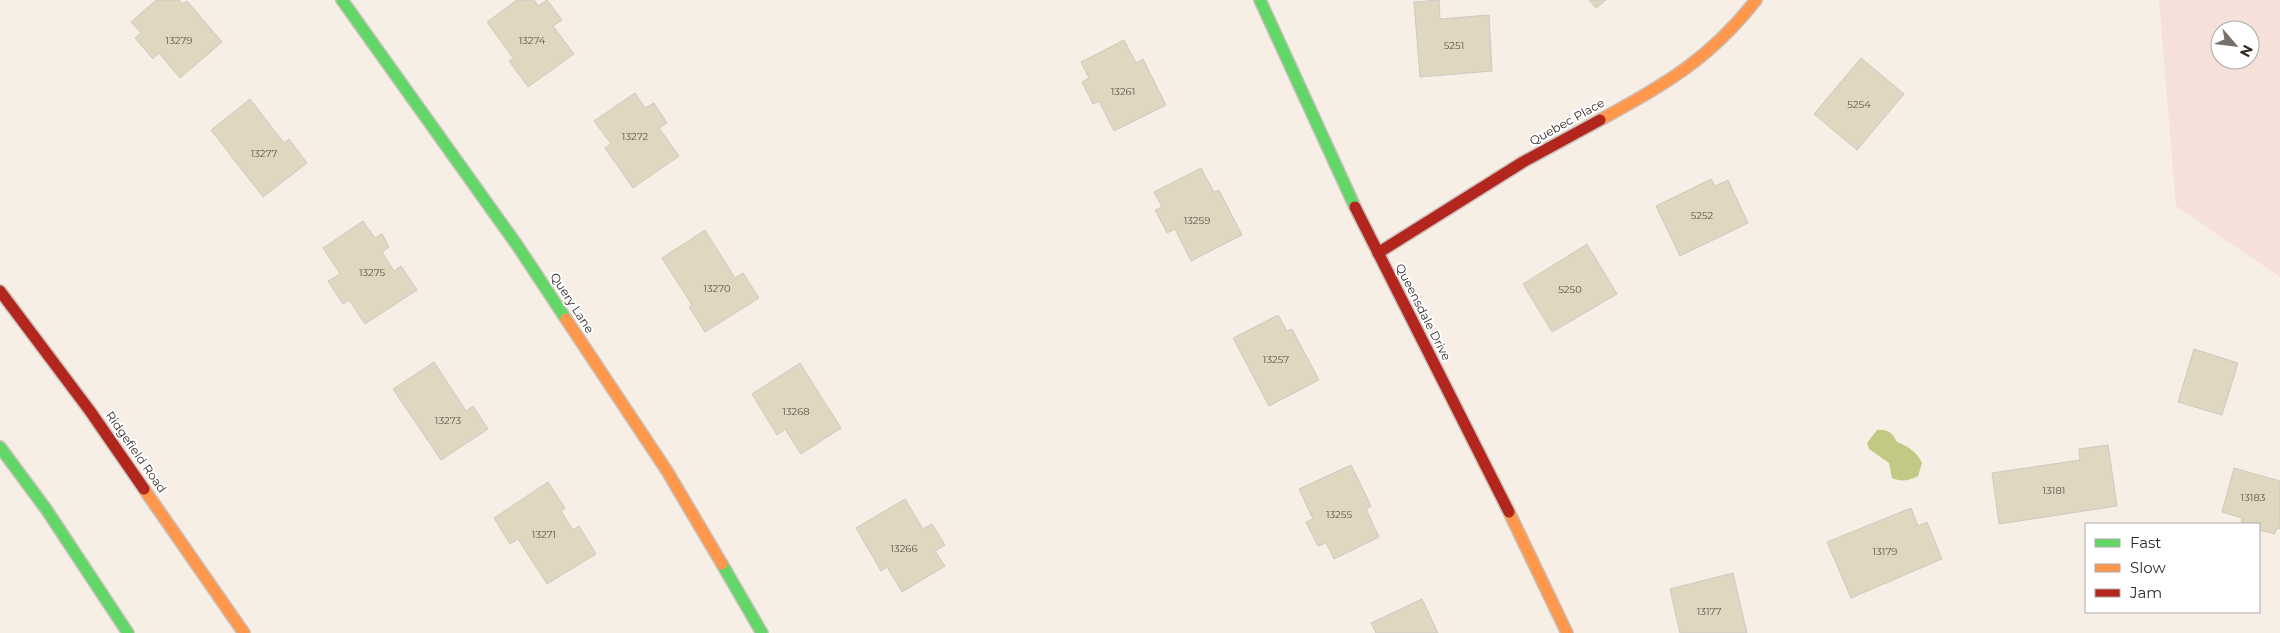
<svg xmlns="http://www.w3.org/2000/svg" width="2280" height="633" font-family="Montserrat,sans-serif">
<rect width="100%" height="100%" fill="#f7efe6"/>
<path fill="#f6e0da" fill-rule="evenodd" d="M2159 0H2280V277L2176 206ZM2220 30H2250V60H2220Z"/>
<path fill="#c2c985" d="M1877 430C1889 429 1892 433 1897 442 1909 447 1916 451 1922 463L1918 476C1909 481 1901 482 1892 478L1889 463 1869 449 1867 443Z"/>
<g fill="#e0d7c0" stroke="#cec9c1">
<polygon points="156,0 179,0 182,4 187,1 222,42 180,78 159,53 153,59 135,38 141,33 131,22"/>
<polygon points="517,0 534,0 538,6 547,0 562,20 553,26 574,54 528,87 509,61 513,58 487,22"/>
<polygon points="1439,0 1440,19 1489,15 1492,71 1420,77 1414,2"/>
<polygon points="1589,0 1606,0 1596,8"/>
<polygon points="1124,40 1136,63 1143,59 1166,105 1114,131 1099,101 1093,104 1082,82 1089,78 1081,62"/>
<polygon points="1861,58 1904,94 1857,150 1814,114"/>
<polygon points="635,93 645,108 654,103 667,123 659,128 679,156 633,188 605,148 611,144 594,121"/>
<polygon points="250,99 284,143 289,139 307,163 263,197 211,130"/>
<polygon points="1201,168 1214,192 1219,190 1242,235 1191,261 1175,229 1167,233 1155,210 1162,207 1154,192"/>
<polygon points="1711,179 1715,186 1728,180 1748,223 1680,256 1656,206"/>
<polygon points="363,221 375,238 382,234 389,247 382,252 394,271 401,266 417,290 365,324 349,300 343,304 328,281 340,274 323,248"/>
<polygon points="705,230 735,278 743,273 759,298 705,332 689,307 692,305 662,258"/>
<polygon points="1587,244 1617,294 1552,332 1523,284"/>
<polygon points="1278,315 1287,331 1292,329 1319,380 1269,406 1233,338"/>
<polygon points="2194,349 2238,363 2222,415 2178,402"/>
<polygon points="434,362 466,411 473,406 488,429 441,460 393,389"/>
<polygon points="800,363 841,428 801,454 785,429 777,435 752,394"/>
<polygon points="2108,445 2117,506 1999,524 1992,473 2080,460 2079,449"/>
<polygon points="1351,465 1371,506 1366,509 1379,537 1334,559 1326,543 1318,546 1306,522 1313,519 1299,489"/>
<polygon points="2234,468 2280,481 2280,529 2277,528 2275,534 2259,530 2259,524 2241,524 2242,518 2222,512"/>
<polygon points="548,482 565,508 561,511 573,530 579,526 596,554 547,584 518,539 510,544 494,518"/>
<polygon points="905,499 923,529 932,524 945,545 935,551 945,566 902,592 887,567 881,571 856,528"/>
<polygon points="1911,508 1918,526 1927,522 1942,559 1851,598 1827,542"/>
<polygon points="1733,573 1747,633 1680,633 1670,589"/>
<polygon points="1422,599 1438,633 1376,633 1371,623"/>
</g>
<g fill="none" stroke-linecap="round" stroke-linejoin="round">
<g stroke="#c8c2bb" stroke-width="14">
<g id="fast">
<polyline points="342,0 517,245 566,319"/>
<polyline points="1260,0 1355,207"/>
<polyline points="0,447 46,509 128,633"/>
<polyline points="722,564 762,633"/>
</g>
</g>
<g stroke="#c8c2bb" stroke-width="14">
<g id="slow">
<path d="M1600 120C1665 84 1709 60 1756 0"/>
<polyline points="566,319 667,471 722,564"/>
<polyline points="144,489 244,633"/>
<polyline points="1509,512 1567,633"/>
</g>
</g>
<g stroke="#c8c2bb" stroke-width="14">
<g id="jam">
<polyline points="1355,207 1509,512"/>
<polyline points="1378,253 1523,162 1600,120"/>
<polyline points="0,291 90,411 144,489"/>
</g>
</g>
<use href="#fast" stroke="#63d668" stroke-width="11"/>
<use href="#slow" stroke="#ff974d" stroke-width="11"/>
<use href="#jam" stroke="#b3261e" stroke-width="11"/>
</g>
<g text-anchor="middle" stroke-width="4" stroke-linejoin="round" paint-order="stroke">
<g font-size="10" fill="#5c564c">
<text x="179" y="44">13279</text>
<text x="532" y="44">13274</text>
<text x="1454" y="49">5251</text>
<text x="1123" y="95">13261</text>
<text x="1859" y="108">5254</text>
<text x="635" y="140">13272</text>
<text x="264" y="157">13277</text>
<text x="1702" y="219">5252</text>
<text x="1197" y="224">13259</text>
<text x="372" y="276">13275</text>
<text x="717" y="292">13270</text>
<text x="1570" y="293">5250</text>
<text x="1276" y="363">13257</text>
<text x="796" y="415">13268</text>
<text x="448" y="424">13273</text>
<text x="2054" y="494">13181</text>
<text x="2253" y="501">13183</text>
<text x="1339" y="518">13255</text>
<text x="544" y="538">13271</text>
<text x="904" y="552">13266</text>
<text x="1885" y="555">13179</text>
<text x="1709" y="615">13177</text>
</g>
<g font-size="12" fill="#302b25" stroke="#fff">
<text transform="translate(1567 122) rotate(-29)" y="4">Quebec Place</text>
<text transform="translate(572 303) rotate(57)" y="4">Query Lane</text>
<text transform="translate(1423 312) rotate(63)" y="4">Queensdale Drive</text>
<text transform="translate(136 452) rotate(55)" y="4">Ridgefield Road</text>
</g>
</g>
<rect x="2085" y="523" width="175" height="90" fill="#ffffff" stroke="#acaaa8"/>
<rect x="2095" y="539" width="25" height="8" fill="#63d668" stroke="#acaaa8"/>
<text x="2130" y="548" font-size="15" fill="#302b25">Fast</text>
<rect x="2095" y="564" width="25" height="8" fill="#ff974d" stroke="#acaaa8"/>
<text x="2130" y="573" font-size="15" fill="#302b25">Slow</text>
<rect x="2095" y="589" width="25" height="8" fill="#b3261e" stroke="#acaaa8"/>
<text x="2130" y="598" font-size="15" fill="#302b25">Jam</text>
<g transform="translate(2235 45) rotate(118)"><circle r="24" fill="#ffffff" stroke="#acaaa8"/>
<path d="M0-4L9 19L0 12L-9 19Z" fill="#767069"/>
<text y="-8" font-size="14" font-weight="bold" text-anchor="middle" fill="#302b25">N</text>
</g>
</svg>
